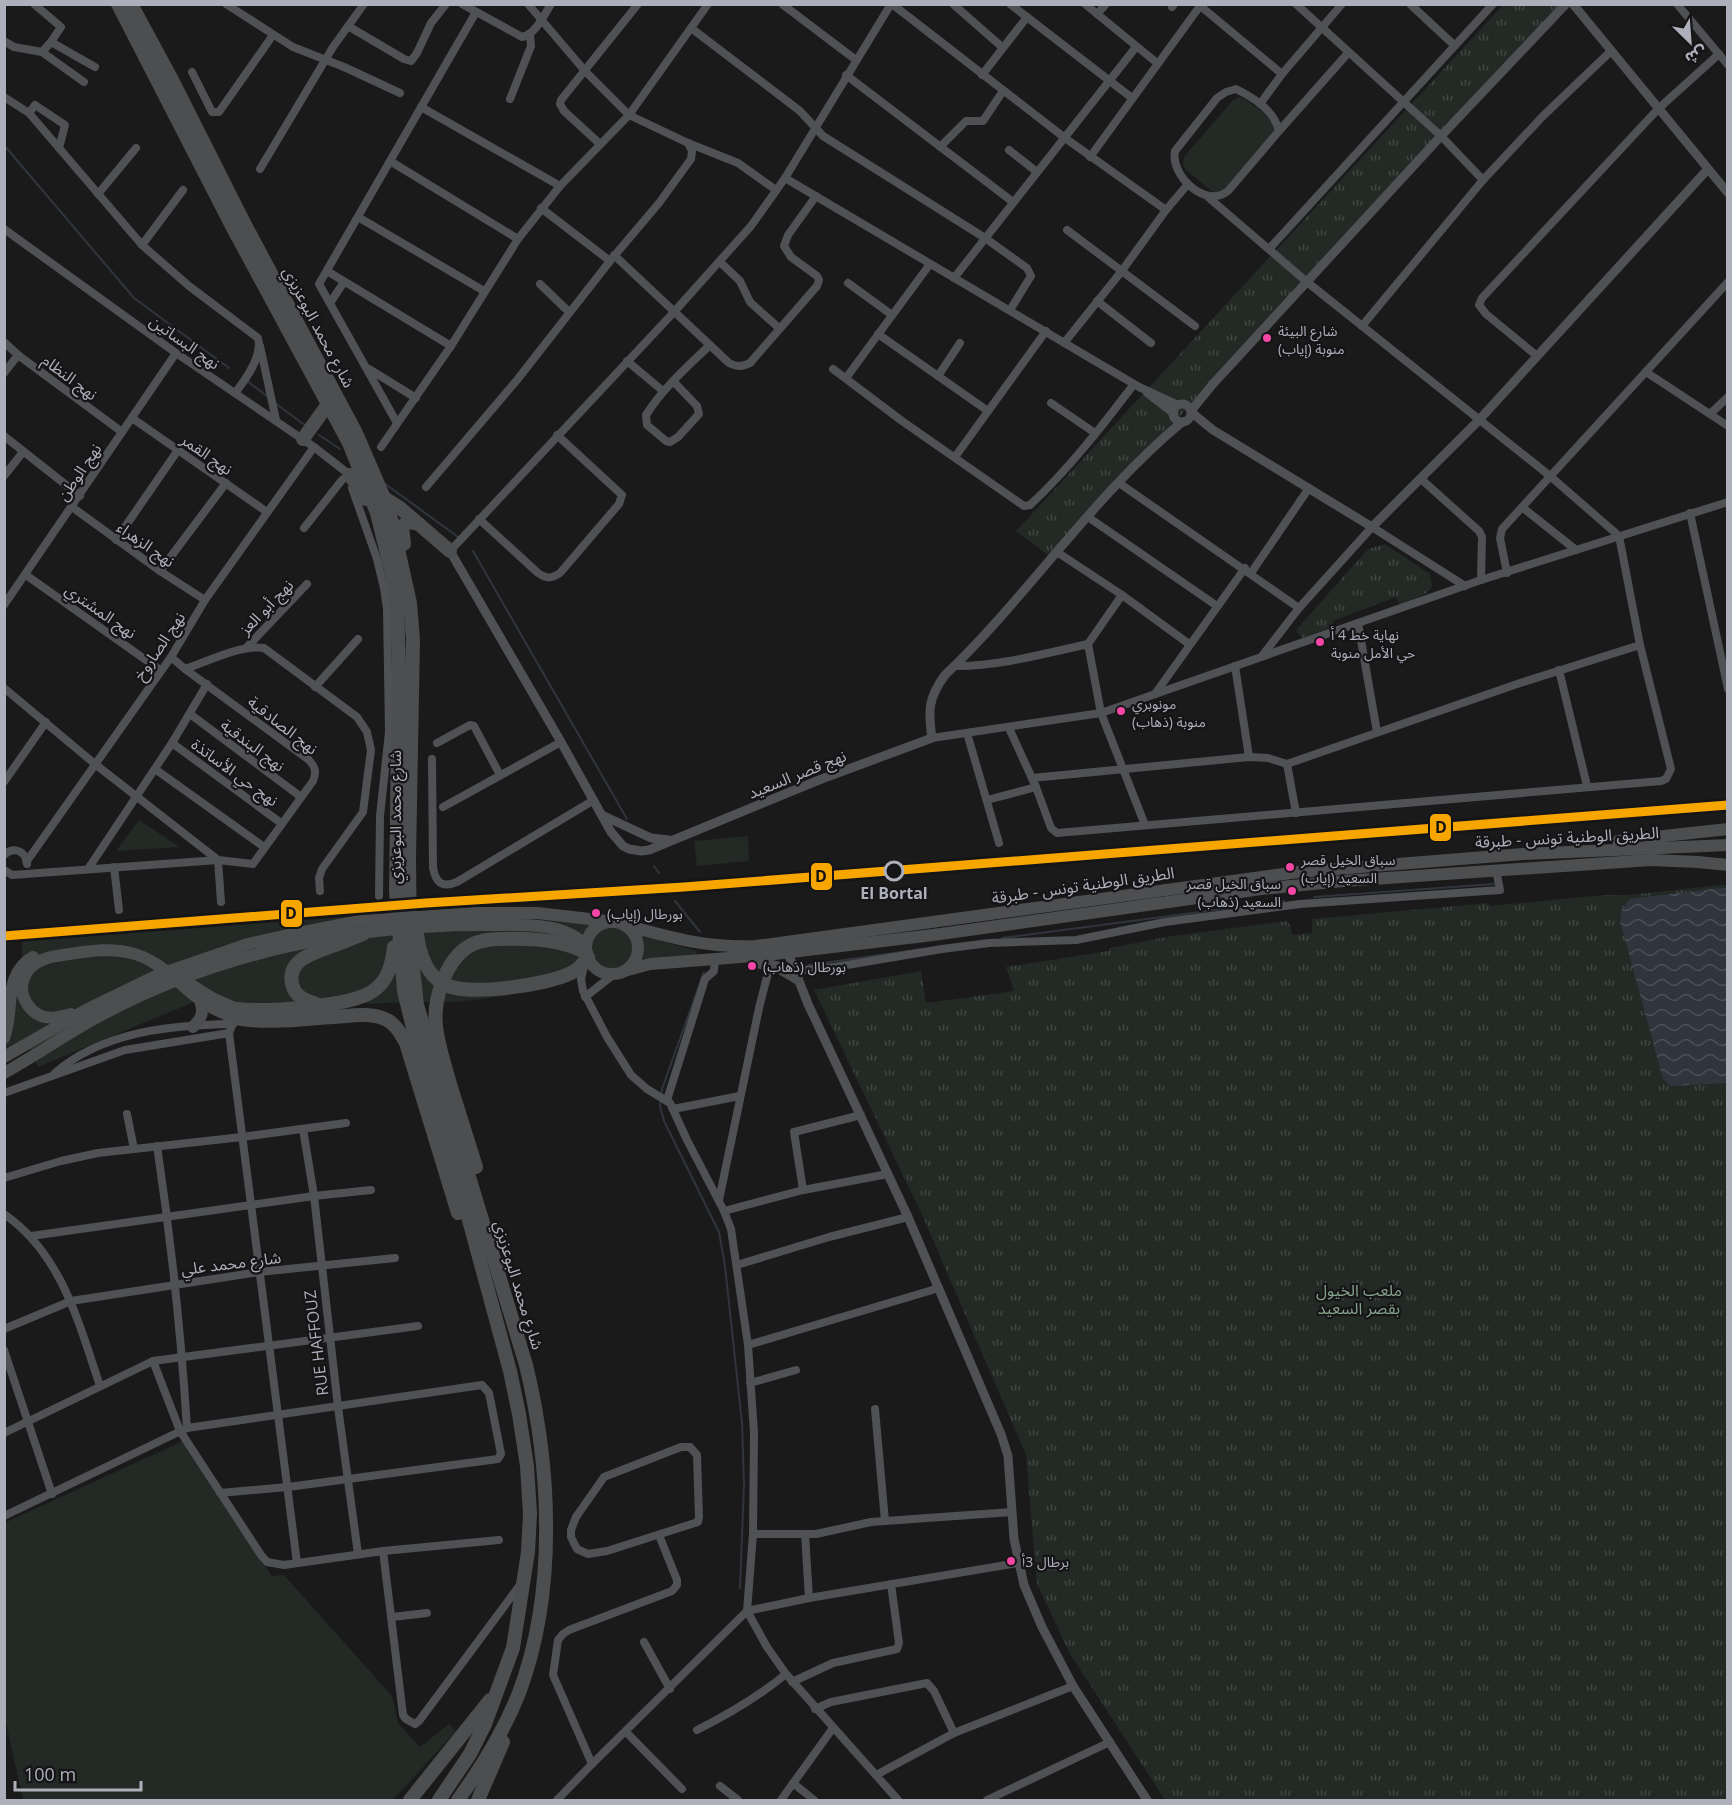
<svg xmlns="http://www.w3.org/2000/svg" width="1732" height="1805" font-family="'Open Sans','Noto Sans Arabic',sans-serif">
<defs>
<pattern id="park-tufts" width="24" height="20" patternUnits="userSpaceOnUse" patternTransform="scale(1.5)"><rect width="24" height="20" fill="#232924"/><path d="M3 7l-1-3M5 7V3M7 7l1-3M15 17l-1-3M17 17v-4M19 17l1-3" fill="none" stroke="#404642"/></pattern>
<pattern id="water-waves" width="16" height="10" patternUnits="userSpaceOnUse" patternTransform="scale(1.5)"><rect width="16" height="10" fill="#30353d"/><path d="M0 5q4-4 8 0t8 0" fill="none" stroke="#4b5057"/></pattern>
</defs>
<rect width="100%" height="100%" fill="#1a1a1a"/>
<g fill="#232924">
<path d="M1239 97C1247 99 1272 117 1274 126 1275 129 1274 132 1273 136L1226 190 1214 193 1186 170 1183 164 1184 157 1233 100Z"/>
<polygon points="139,820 180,847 116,851"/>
<polygon points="748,836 749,861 697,866 694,841"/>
<path d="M427 911 478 918 588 923 619 929 697 951 696 956 618 969 580 970 539 981 506 996 456 1002H407L370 1004 354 998 285 1005 234 1003 213 994 38 1067 25 1042 5 1053C5 1021 0 982 22 958V941Z"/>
<polygon points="183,1441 272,1576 284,1575 392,1696 398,1723 420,1747 449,1724 456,1731 393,1800 23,1800 5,1718 4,1523"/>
</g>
<g fill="url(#park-tufts)">
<polygon points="1503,5 1564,5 1049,556 1016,531"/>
<polygon points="1385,544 1430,574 1432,586 1427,593 1400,605 1396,597 1333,621 1334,627 1302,638 1296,630 1368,549"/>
<polygon points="1720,885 1727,885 1727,1800 1165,1800 1070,1654 1037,1584 1026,1455 923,1217 814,990 921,971 926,1003 1014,991 1006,967 1108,951 1110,948 1172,936 1287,921 1290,925 1292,935 1312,933 1312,919 1488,903 1489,906 1604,895 1630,895"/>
</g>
<polygon fill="url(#water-waves)" points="1720,888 1728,888 1727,1083 1671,1086 1663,1079 1620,921 1622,909 1630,899"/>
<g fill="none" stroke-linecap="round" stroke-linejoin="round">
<g stroke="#30353d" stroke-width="2">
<polyline points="4,145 134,298 229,368"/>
<polyline points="247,381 268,397"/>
<polyline points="275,403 306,426"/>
<polyline points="319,435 340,449"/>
<polyline points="384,483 458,537"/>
<polyline points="473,551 627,819"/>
<polyline points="654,866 659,873"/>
<polyline points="1314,897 1494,884"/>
<polyline points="675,901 700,932"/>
<polyline points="1002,938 1284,901"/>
<polyline points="809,965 922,949"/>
<polyline points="704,972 662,1089 660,1106 664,1121 719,1232 725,1266 742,1423 744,1483 740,1588"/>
</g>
<g stroke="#505154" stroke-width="8">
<polyline points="34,4 61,27 51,42 42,52"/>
<polyline points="226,4 293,47 344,67 400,93"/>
<path d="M462 4 522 37C536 34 544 15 551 4"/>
<polyline points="528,4 585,71 629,115 688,143 738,163 776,190"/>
<polyline points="782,4 856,60"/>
<polyline points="892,4 1065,138 1166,210"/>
<polyline points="953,4 1002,47"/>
<polyline points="1010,4 1132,98"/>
<polyline points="1085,4 1157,63"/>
<polyline points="1198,4 1282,74"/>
<polyline points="1296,4 1441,136 1483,180"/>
<polyline points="1410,4 1454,45"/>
<polyline points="1677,4 1728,65"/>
<polyline points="1172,7 1174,4"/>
<polyline points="1097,14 1106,4"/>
<polyline points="348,26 404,59 411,61 417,53 431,23 446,4"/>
<polyline points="691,28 800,111 823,136 985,238 1027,268 1031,276 1010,310"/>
<polyline points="4,41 14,47 42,52 84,82"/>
<polyline points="51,42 95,67"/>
<polyline points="192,72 212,112 219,112 273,35"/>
<polyline points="846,75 1013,202"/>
<polyline points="982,75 1027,17"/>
<path d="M1236 89C1254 98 1274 110 1279 131L1228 191C1206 209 1170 176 1175 151L1217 98 1226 92Z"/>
<path d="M4 97 29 113 142 245 189 286 258 338C263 356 246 379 235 393"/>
<polyline points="510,99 531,46 530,34"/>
<polyline points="1260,104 1282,74 1342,4"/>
<polyline points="421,107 560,186"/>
<polyline points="29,113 35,105 65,125 59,148"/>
<polyline points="1279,131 1348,53"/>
<polyline points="600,144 564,111 560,104 561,100 638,4"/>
<polyline points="940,147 966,121 983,121 1003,91"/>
<polyline points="1009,150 1037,172"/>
<polyline points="1090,157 1200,6"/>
<polyline points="390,161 518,239"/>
<polyline points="260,169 333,47 364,4"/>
<polyline points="785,178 1139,387 1178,405"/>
<polyline points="98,194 136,148"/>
<polyline points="541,208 610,261"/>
<polyline points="358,217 484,291"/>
<polyline points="4,229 176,353 314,447 350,475"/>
<polyline points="1067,230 1195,326"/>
<polyline points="142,245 183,190"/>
<polyline points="1269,249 1493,4"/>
<path d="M614 255 729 363C737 367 741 367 750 363L817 286 819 280 817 276 791 257 784 246 788 235 816 196"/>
<polyline points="720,262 740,281 750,302 779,328"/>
<polyline points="327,271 451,346"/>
<polyline points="954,278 1136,47"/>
<polyline points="848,283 892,315"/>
<polyline points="540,284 569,312"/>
<polyline points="1097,301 1151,343"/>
<polyline points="330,303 344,282"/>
<polyline points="1362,326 1483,180 1543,116 1610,52"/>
<polyline points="878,334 988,411"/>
<polyline points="4,342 18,355 122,432"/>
<polyline points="1064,343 1121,272 1166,210 1188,184"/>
<polyline points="260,346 276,420"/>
<polyline points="1537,356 1486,314 1479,305 1482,298 1658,109 1719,54"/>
<polyline points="627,361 663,391"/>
<polyline points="369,369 416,398"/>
<path d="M833 369 902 421 1024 506 1030 505C1068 470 1103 425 1134 384"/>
<polyline points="1646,372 1728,426"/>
<polyline points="4,373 18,355"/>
<polyline points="938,376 960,343"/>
<polyline points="846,378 930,264"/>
<path d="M673 381 697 406 699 414 678 437 670 442 666 441 647 425 646 415C663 388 687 367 710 345"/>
<polyline points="1147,393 1173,413"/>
<polyline points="1051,403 1095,433"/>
<polyline points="1710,414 1728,397"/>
<polyline points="132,418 267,512"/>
<polyline points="397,423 319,284 476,12"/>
<polyline points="4,436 80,496"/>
<polyline points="381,447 451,346 518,239 560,186 629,115 708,4"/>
<polyline points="955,457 1046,331"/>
<polyline points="4,476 23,452"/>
<polyline points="1421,479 1479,531 1482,537 1481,580"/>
<polyline points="1119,483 1299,608"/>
<polyline points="426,487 517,380 610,261 659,203 691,159 692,151 688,143"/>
<polyline points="352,488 377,559 384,588 387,609 389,732 380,816 379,896"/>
<polyline points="72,507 160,571 205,600"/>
<polyline points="1522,507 1576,550"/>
<polyline points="1690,513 1728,689"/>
<polyline points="1088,517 1217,606"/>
<path d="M479 519 538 573C547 579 551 579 560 573L619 504 622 495 557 435"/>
<polyline points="304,528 342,480 348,476"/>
<polyline points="116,540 178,450"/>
<polyline points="450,551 674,312 751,226 785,178 891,4"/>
<polyline points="1057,552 1122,595 1189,644"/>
<polyline points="160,571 226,483"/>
<polyline points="1251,573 1309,488"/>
<polyline points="1507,573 1500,538 1502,529 1728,282"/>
<polyline points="26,575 160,670"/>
<polyline points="4,605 176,353"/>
<polyline points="1358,623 1377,732"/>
<polyline points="1088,644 1101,713 1145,825"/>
<polyline points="246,648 307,584"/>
<polyline points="1262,656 1299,608 1372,527 1465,586"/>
<path d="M954 666C996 667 1047 653 1088 644L1122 595"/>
<polyline points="1235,666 1249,757"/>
<path d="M185 669C207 662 241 644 264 648L357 717 367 732 371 750 363 812 322 869 319 878 320 891"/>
<polyline points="1559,670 1587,786"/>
<polyline points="315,687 358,639"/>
<polyline points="4,688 95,764 218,860 221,902"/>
<polyline points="1155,694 1245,568"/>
<polyline points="190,714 301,797"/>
<polyline points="1009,728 1036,787 1051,828 1057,833 1661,781 1666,779 1671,769 1640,645 1619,536 1550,476 1307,282 1208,197"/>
<polyline points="967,733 999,843"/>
<polyline points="932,738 1101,713 1481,580 1728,502"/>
<polyline points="172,743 281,823"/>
<polyline points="437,743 470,725 474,726 500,775"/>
<path d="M432 759 433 868C436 883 442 888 457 882L594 800"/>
<polyline points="1287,764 1296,813"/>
<polyline points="155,769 264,847"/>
<polyline points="1032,778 1249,757 1268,758 1287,764 1520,683 1640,645"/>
<polyline points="4,782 46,722"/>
<polyline points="987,800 1036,787"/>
<polyline points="443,807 561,742"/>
<path d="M4 855C11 848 19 849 25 856L27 864"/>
<polyline points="27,861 171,657 205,600 314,447"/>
<polyline points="114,867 119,910"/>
<polyline points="88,869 172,743 207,684"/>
<path d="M4 870 12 875 218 860 253 864 313 781C317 772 315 767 309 760L185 669 171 657"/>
<polyline points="584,966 581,979 583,991 607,1037 631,1075 647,1089 670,1103 687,1140 724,1211 731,1229 748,1345 754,1433 753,1534 747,1611 767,1647 786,1674 898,1800"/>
<polyline points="794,971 835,967 942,949 989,943 1076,940 1165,922 1300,904 1500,890 1496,870"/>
<polyline points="585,997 613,975"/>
<polyline points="236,1015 229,1033 297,1563"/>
<path d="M55 1073C103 1031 172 1025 233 1024"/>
<polyline points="4,1093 125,1050 229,1033"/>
<polyline points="667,1100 705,979 714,971 715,959"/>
<polyline points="673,1109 740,1096"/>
<polyline points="127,1114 134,1149"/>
<polyline points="303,1129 314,1196 338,1407 358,1554"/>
<path d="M157 1146C171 1239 181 1334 187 1428"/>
<polyline points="4,1178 61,1161 98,1153 242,1137 346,1123"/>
<polyline points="803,1190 794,1132 861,1115"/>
<polyline points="719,1200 759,1008 770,965"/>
<polyline points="724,1211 803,1190 888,1174"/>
<path d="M4 1214C62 1254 79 1324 100 1386"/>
<polyline points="31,1236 314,1196 371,1190"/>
<polyline points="737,1265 829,1237 908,1217"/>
<polyline points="4,1329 71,1301 259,1272 395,1258"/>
<polyline points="748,1345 939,1288"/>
<polyline points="4,1350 52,1494"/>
<polyline points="153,1361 180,1431 261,1555 267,1562 284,1565 383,1551 499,1540"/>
<polyline points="750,1383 796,1370"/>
<polyline points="875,1409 885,1521"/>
<polyline points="4,1433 153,1361 418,1326"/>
<polygon points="681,1447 690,1447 697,1455 699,1517 698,1522 607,1551 588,1554 577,1549 571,1537 571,1530 576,1517 604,1477"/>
<polyline points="4,1516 187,1428 482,1385 489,1393 501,1454 498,1459 288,1487 220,1493"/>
<polyline points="753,1534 816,1534 871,1522 1012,1512"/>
<polyline points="805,1534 809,1598"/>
<polyline points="383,1551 403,1715 406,1719 415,1724 419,1721 520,1585"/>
<polyline points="392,1617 427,1613"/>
<polyline points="644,1642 670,1689"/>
<polyline points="792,1682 833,1663 897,1649 899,1643 891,1584"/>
<polyline points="815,1709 831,1702 927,1683 934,1691 954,1733"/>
<path d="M697 1730C729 1714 758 1697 786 1674"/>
<polyline points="626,1732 682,1789"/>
<polyline points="592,1764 553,1675 558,1640 563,1634 569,1630 672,1591 677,1585 677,1580 659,1535"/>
<polyline points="876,1775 954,1733 1073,1686"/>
<polyline points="793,1783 814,1800"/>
<polyline points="720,1786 738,1800"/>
<polyline points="557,1800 592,1764 747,1611 809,1598 1018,1563"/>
<polyline points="781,1800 833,1728"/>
<polyline points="987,1800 1110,1742"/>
</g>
<g stroke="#505154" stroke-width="9">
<polyline points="1573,4 1728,193"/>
<circle cx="1182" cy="413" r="9"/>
<polyline points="1191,411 1212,385 1441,136 1566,4"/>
<polyline points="1191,412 1213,430 1372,527 1479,420 1707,170"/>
<path d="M450 551 561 742 611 832 623 846 629 849 641 851 649 850 819 780 932 738C928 711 928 698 945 675 1028 596 1093 496 1182 422"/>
<polyline points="604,816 651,838 669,840"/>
<polyline points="786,948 808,1004 908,1217 1001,1434 1008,1456 1014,1539 1024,1585 1042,1627 1073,1686 1147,1800"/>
</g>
<g stroke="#4d4e50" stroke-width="12">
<polyline points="1618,841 1728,829"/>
<circle cx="612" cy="948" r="26"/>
<path d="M625 925C672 938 707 948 756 946L1298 872 1523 854 1728 845"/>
<polyline points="753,961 780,968 797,978"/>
<polyline points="624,971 650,964 766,955 933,935 1261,889 1343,881 1651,860 1698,862 1728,865"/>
<polyline points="190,984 212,998 237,1009"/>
<path d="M71 1014C57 1018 43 1021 32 1010 24 1002 20 991 23 981 28 962 46 957 63 955 85 952 109 947 131 953 158 959 178 983 199 999 209 1008 223 1013 235 1018"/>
<path d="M193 1027C202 1018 204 1013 200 1000"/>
<path d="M4 1038C15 1010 2 975 33 957"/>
<polyline points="4,1057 86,1010 158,975 248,944 288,935 360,921 477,913 537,913 616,922"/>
<path d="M4 1073C35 1056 63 1036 94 1019 212 954 353 924 487 925 518 925 564 921 586 946"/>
</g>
<g stroke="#4d4e50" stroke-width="14">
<polyline points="118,4 232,226 349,443 377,513 392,574 397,605 399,668 396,891 404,991 420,1057 457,1176 510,1371 519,1414 527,1466 530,1514 528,1552 513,1648 485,1724 470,1754 439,1800"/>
<path d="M131 4 171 78 243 221 356 433 384 498 392 522 410 603 413 640 409 858 410 941 417 1005 526 1365C551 1468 557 1592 519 1693 504 1731 482 1767 458 1800"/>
<polyline points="303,439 328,404"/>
<polyline points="350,475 366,499"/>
<polyline points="384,498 400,508 450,551"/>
<polyline points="404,544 402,526 409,522 419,524"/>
<path d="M417 934C419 952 426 975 444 984 468 997 547 985 571 973 578 970 583 964 588 957"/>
<path d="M316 1004C305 1000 295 997 292 984 287 959 314 953 332 946 342 943 353 938 363 934"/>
<path d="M237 1009C265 1012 350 1007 373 991 388 981 392 964 394 947"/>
<path d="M235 1018C268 1024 301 1019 333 1017 349 1016 370 1012 385 1019 395 1023 401 1034 406 1043L458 1213"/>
<path d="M476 1167C467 1139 459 1112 450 1084 445 1065 438 1046 436 1026 433 1000 445 963 466 948 477 940 489 939 501 939 528 938 563 939 586 953"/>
<polyline points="410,1800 490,1700"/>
<polyline points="478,1800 503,1742"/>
</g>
<g stroke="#151416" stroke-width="14">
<polyline id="rail-1" points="4,936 426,903 684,887 1728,805"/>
</g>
<use href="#rail-1" stroke="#f7a600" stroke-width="9"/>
</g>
<g fill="#f346a5" stroke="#151416" stroke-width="2">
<circle cx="1267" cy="338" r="5"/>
<circle cx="1320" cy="642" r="5"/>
<circle cx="1121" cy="711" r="5"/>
<circle cx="1290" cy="867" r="5"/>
<circle cx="1292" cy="891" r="5"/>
<circle cx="596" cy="913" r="5"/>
<circle cx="752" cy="966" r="5"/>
<circle cx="1011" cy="1561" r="5"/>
</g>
<circle fill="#151416" stroke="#adafba" stroke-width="3" cx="894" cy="871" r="9"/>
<g text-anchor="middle" stroke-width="4.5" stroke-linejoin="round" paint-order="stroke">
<g font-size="14" fill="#adafba" stroke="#151416" text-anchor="start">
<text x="1278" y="336">شارع البيئة<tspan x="1278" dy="18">منوبة (إياب)</tspan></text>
<text x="1331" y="640">نهاية خط 4 أ<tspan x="1331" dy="18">حي الأمل منوبة</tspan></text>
<text x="1132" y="709">مونوبري<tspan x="1132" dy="18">منوبة (ذهاب)</tspan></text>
<text x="1301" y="865">سباق الخيل قصر<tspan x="1301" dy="18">السعيد (إياب)</tspan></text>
<text x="1281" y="889" text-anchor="end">سباق الخيل قصر<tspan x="1281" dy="18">السعيد (ذهاب)</tspan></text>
<text x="607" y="919">بورطال (إياب)</text>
<text x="763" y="972">بورطال (ذهاب)</text>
<text x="1022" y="1567">برطال 3أ</text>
</g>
<g font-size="16" fill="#adafba" stroke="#151416">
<text transform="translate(319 327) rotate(62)" y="6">شارع محمد البوعزيزي</text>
<text transform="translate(185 342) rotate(35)" y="6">نهج البساتين</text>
<text transform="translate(70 377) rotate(37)" y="6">نهج النظام</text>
<text transform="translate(207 454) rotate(35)" y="6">نهج القمر</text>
<text transform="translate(79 472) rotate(-56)" y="6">نهج الوطن</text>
<text transform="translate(146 544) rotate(35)" y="6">نهج الزهراء</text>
<text transform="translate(266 607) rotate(-46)" y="6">نهج أبو العز</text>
<text transform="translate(101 611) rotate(35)" y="6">نهج المشتري</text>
<text transform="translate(159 646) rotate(-56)" y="6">نهج الصاروخ</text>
<text transform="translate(283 725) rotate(38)" y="6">نهج الصادقية</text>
<text transform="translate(253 745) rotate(37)" y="6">نهج البندقية</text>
<text transform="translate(235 772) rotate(36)" y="6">نهج حي الأساتذة</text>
<text transform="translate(797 774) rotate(-22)" y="6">نهج قصر السعيد</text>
<text transform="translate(395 817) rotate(-90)" y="6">شارع محمد البوعزيزي</text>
<text transform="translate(1567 837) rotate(-3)" y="6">الطريق الوطنية تونس - طبرقة</text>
<text transform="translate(1083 885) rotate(-8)" y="6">الطريق الوطنية تونس - طبرقة</text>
<text transform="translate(231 1263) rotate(-7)" y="6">شارع محمد علي</text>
<text transform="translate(519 1285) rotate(73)" y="6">شارع محمد البوعزيزي</text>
<text transform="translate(316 1343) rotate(-97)" y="6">RUE HAFFOUZ</text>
</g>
<g font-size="16" font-weight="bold" fill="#adafba" stroke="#151416">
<text x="894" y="899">El Bortal</text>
</g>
<g font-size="16" fill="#86a38c" stroke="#151416">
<text x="1359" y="1296">ملعب الخيول<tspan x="1359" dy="18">بقصر السعيد</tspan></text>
</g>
</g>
<g stroke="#151416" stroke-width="2">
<rect x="1429" y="813" width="23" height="29" rx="6" fill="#f7a600"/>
<rect x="810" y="862" width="23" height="29" rx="6" fill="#f7a600"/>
<rect x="280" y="899" width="23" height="29" rx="6" fill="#f7a600"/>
</g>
<g font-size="16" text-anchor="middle" font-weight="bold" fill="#111">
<text x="1441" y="833">D</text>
<text x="821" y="882">D</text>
<text x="291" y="919">D</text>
</g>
<rect width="1732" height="1805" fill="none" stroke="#adafba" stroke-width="12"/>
<g transform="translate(1690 42) rotate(155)" stroke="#151416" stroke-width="4.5" paint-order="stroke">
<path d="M0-4.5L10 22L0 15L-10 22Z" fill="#adafba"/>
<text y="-9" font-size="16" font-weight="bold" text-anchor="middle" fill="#adafba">ش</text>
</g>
<path d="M15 1781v9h126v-9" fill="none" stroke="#adafba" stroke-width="3"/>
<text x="24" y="1781" font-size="18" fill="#adafba" stroke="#151416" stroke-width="4.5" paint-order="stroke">100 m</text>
</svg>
